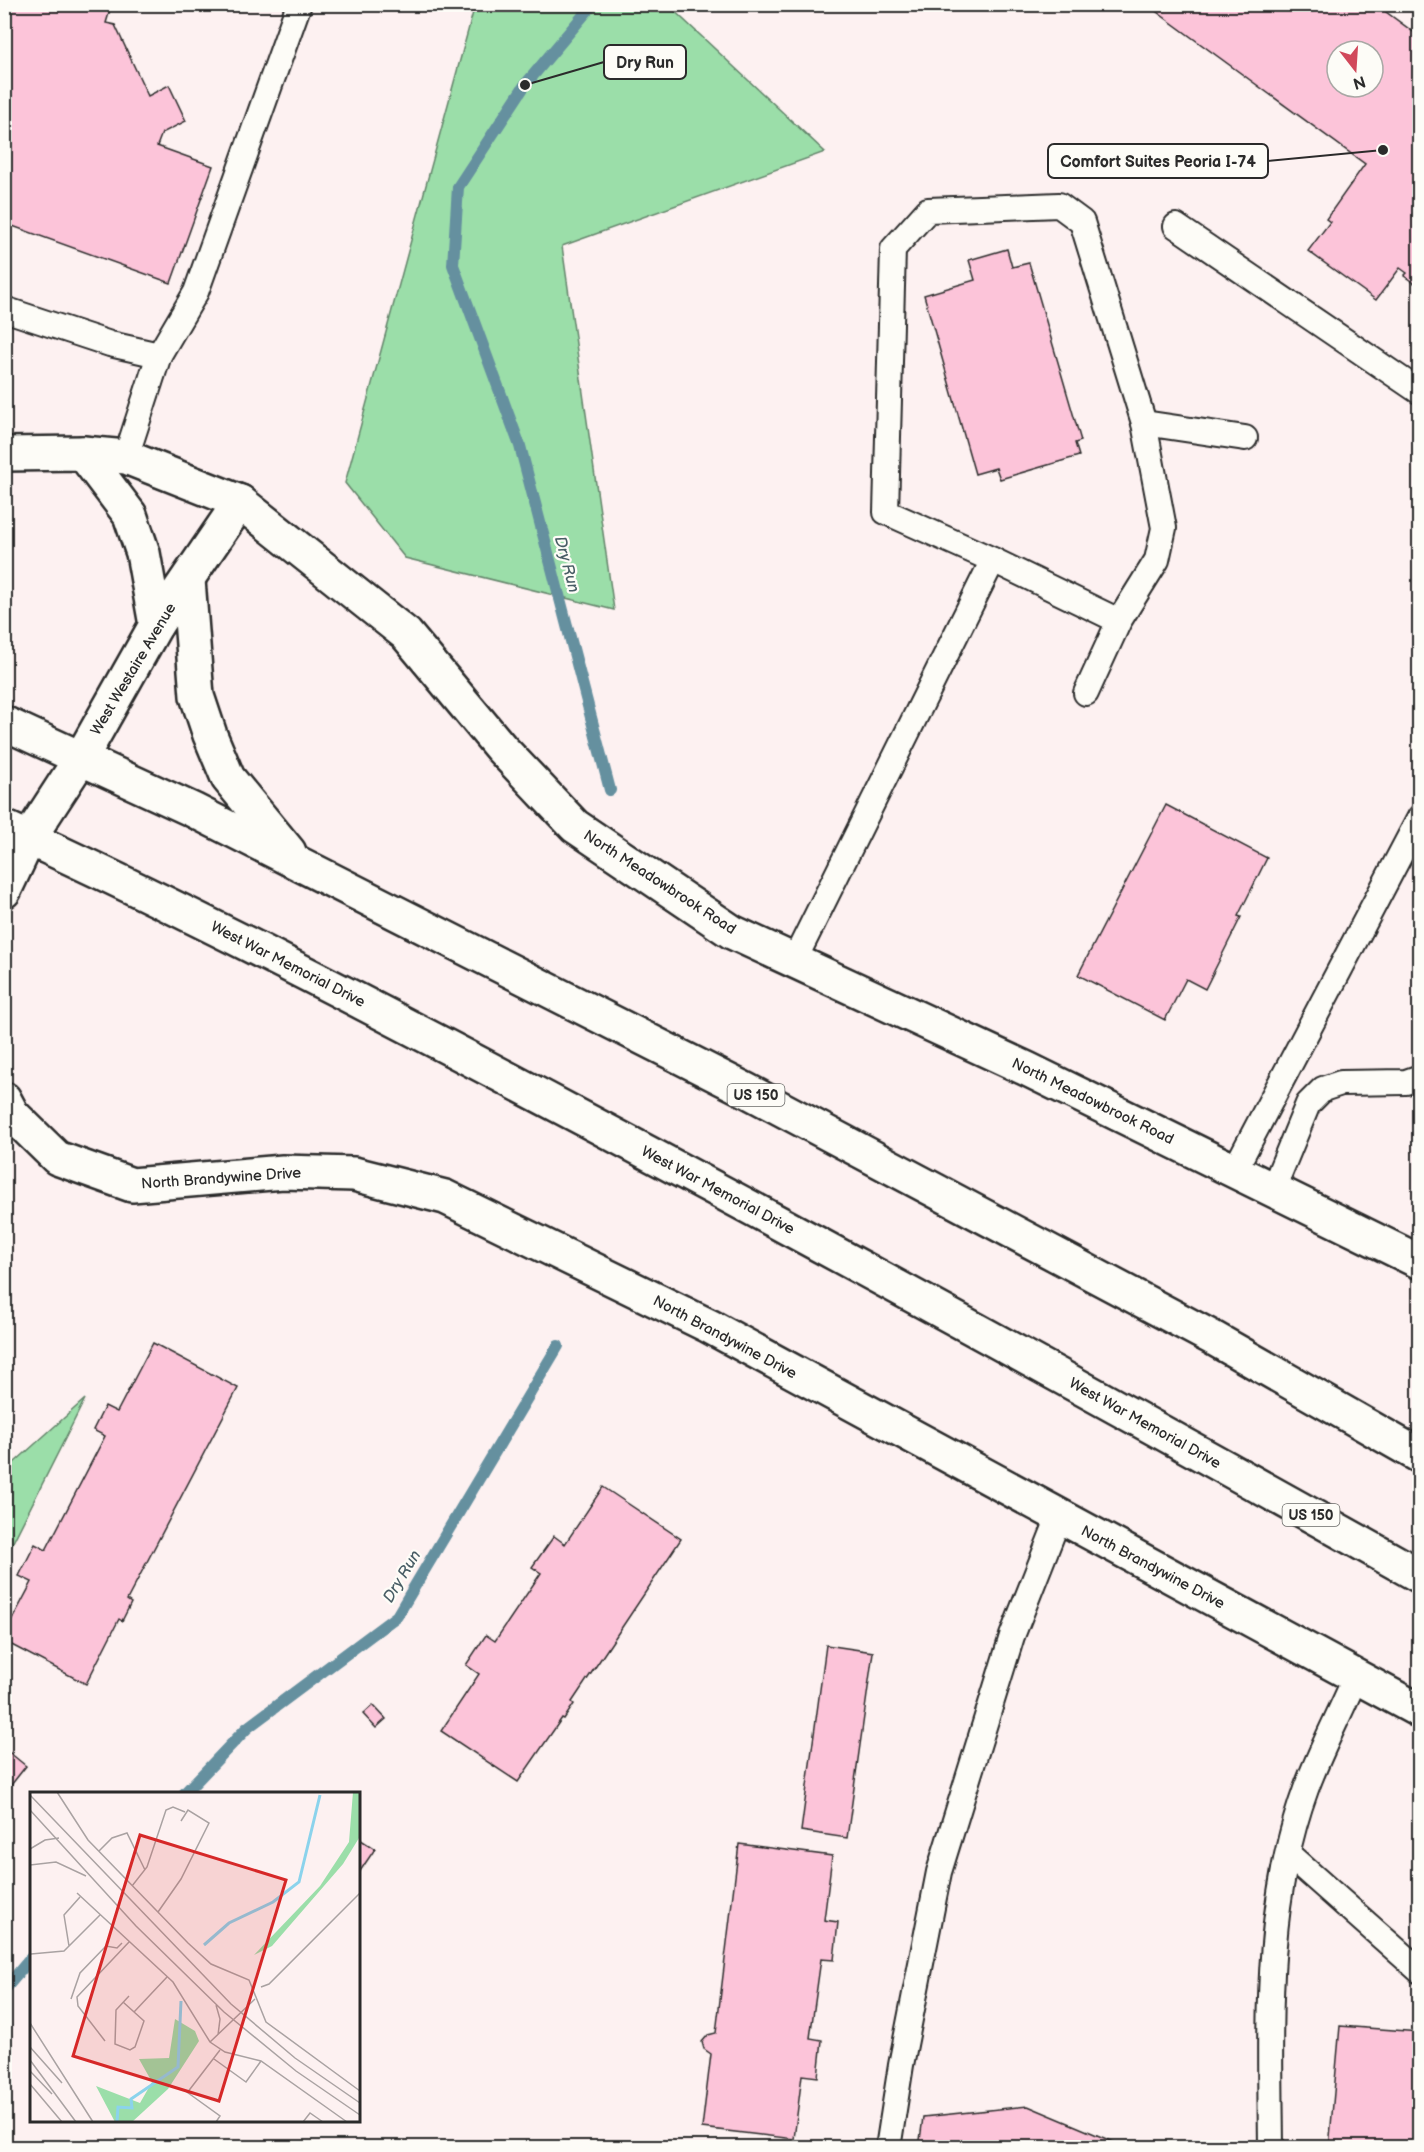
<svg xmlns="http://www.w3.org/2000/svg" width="1424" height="2152" font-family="'Balsamiq Sans',sans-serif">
<rect width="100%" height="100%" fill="#fdf1f1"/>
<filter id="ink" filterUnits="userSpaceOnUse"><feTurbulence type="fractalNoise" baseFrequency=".0167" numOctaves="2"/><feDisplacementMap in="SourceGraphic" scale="12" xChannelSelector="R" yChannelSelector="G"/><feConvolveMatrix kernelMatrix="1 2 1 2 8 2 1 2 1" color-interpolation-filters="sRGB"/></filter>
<g filter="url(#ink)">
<g fill="#9bdea9" stroke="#63846a" stroke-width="1.5">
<polygon points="475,5 668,5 825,152 562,246 614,610 405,558 345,483"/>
<polygon points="85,1399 5,1558 5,1471"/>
</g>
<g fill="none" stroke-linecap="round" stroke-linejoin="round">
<g stroke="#65909f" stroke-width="12">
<polyline points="593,4 525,85 458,187 453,265 520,446 610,790"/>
<polyline points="184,1794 247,1728 397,1616 558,1346"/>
<polyline points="4,1990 32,1957"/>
</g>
</g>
<g fill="#fcc4d9" stroke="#2b2b2b" stroke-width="1.5" fill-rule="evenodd">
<polygon points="4,4 95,4 94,6 110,10 106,23 115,25 148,96 169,85 186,121 162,133 157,146 213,166 171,283 4,223"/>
<path d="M1146 4H1375L1420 37V287L1404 276 1407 273 1400 268 1376 300 1308 251 1330 222 1326 219 1365 164ZM1337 51H1373V87H1337Z"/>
<polygon points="1007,249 1012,267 1029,263 1081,441 1075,443 1079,456 1000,479 996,468 975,474 924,295 975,280 969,260"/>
<polygon points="1166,805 1267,858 1238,916 1241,917 1205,989 1186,979 1165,1020 1078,975"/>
<polygon points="153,1343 238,1388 127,1600 131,1603 122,1621 119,1619 86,1684 4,1641 4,1635 32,1582 19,1576 35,1544 46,1550 105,1436 93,1430 105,1406 117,1412"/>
<polygon points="603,1487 681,1539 572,1702 574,1704 564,1719 562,1718 518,1782 441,1731 479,1674 466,1665 486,1635 495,1641 541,1573 532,1567 554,1536 565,1544"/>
<polygon points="826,1645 873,1652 847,1838 801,1831"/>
<polygon points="373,1705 386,1719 376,1728 363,1714"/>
<polygon points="4,1748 26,1766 4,1794"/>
<polygon points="358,1838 375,1849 358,1874"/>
<polygon points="739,1844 832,1856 824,1920 838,1922 834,1960 821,1959 810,2038 822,2040 818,2077 802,2075 794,2139 702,2128 711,2054 704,2049 702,2042 708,2035 716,2033"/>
<polygon points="1340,2026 1420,2032 1420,2148 1329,2148"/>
<polygon points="1028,2106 1128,2148 919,2148 923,2117"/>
</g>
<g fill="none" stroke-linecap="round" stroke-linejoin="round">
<g stroke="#2b2b2b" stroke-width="28">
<g id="service">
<polyline points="1176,226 1420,392"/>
<polyline points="4,309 110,344 159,355"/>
<polyline points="1144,423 1245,438"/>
<polyline points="126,457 159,355 196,292 299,4"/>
<polyline points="1086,693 1119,621 1157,560 1164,528 1144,423 1082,222 1059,205 928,210 893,249 886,512 993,560 1119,621"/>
<polyline points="794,961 993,560"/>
<polyline points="1234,1171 1420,817"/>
<polyline points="1273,1189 1308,1104 1323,1089 1341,1083 1406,1082 1420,1077"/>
<polyline points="1288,1854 1420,1971"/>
<polyline points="888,2148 901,2065 939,1872 1012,1636 1059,1517"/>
<path d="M1271 2148C1270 2028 1264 1903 1306 1789 1320 1751 1340 1714 1356 1676"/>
</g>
</g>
<g stroke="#2b2b2b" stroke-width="38">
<g id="tertiary">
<polyline points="83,453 130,515 143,553 156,625"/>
<polyline points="4,454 83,453 126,457 240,502 406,634 501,748 575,826 732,932 1027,1069 1420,1262"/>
<polyline points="4,891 29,838 81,758 156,625 240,502"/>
<polyline points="4,1099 12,1114 57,1158 132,1185 283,1172 354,1174 445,1197 709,1326 1420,1711"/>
</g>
</g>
<g stroke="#2b2b2b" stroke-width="38">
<g id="trunk">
<polyline points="188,580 197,696 210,735 228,778 289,852"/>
<polyline points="4,723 193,810 746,1090 1213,1338 1420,1456"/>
<path d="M4 827C195 914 380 1011 565 1109 852 1260 1136 1417 1420 1576"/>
</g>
</g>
<use href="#service" stroke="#fdfcf7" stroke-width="24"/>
<use href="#tertiary" stroke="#fdfcf7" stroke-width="33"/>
<use href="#trunk" stroke="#fdfcf7" stroke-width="33"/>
</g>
</g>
<g text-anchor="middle" stroke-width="4.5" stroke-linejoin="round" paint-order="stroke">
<g fill="#fdfcf7" stroke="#6a6a68" stroke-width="1.5">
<rect x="727.5" y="1084" width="57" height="22" rx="4.5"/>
<rect x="1282.5" y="1504" width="57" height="22" rx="4.5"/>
</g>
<g font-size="14" font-weight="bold" fill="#2b2b2b">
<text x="756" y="1100">US 150</text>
<text x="1311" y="1520">US 150</text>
</g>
<g font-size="15" fill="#2b2b2b" stroke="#fdfcf7">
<text transform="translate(133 669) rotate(-59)" y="5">West Westaire Avenue</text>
<text transform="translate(660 882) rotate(33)" y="5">North Meadowbrook Road</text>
<text transform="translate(288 964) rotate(27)" y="5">West War Memorial Drive</text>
<text transform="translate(1093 1101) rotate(26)" y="5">North Meadowbrook Road</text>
<text transform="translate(221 1178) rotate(-4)" y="5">North Brandywine Drive</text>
<text transform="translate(718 1190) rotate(28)" y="5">West War Memorial Drive</text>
<text transform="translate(725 1337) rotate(28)" y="5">North Brandywine Drive</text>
<text transform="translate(1145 1423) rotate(29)" y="5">West War Memorial Drive</text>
<text transform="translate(1153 1567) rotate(28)" y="5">North Brandywine Drive</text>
</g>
<g font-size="16" font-style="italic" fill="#485d65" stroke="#fdfcf7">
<text transform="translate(568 564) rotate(75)" y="6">Dry Run</text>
<text transform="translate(401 1576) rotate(-59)" y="6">Dry Run</text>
</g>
</g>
<g transform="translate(30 1792)">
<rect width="330" height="330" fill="#fdf1f1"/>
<path d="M323 0H330L329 46 313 72 242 154 224 163 290 94 319 50ZM145 227 165 239 169 249 138 297 102 330H85L66 294 110 311 122 290 109 267 139 266Z" fill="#9bdea9"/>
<path fill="none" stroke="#8bd3ec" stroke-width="3" d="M174 153 199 131 243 110 269 90 290 3M87 330 88 315 102 316 101 307 148 275 151 209"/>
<path fill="none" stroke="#a9a2a2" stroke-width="1.5" d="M27 0 58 48 158 151 181 172 219 188 236 230 330 299M0 3 201 212 265 266 330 311M0 18 106 134 194 220 266 279 330 323M0 57 15 48 29 46M69 59 82 46 97 41 115 78M0 73 26 70 56 84M102 94 117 75 136 18 143 15 155 20M47 101 143 190 180 250 195 260 231 269 317 330M128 120 151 87 179 31 158 18 151 29M39 154 34 123 50 105M1 162 34 159 70 123M231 195 239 192 330 101M41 207 50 181 76 154 87 156 92 151M93 210 114 229 105 255 100 258 85 252 86 218 99 204M186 213 190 227 188 243M104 220 137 185M0 231 63 330M75 249 48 214 47 205 99 150M180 250 225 207M0 255 32 291M184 267 216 290 231 269M0 268 46 330M0 279 22 302M0 292 32 330M154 298 190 324 186 330M157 301 190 258M273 330 280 321 293 330"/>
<path fill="#d62828" fill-opacity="0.15" stroke="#d62828" stroke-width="3" d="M110 43 256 88 189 309 43 264Z"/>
<rect width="330" height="330" fill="none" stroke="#2b2b2b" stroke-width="3"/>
</g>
<path fill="none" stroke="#2b2b2b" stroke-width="2" d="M525 85L604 62M1383 150L1268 161"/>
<g fill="#2b2b2b" stroke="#fdfcf7" stroke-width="2">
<circle cx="525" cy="85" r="6"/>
<circle cx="1383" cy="150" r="6"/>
</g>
<g fill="#fdfcf7" stroke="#2b2b2b" stroke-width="2">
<rect x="604" y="45" width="82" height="34" rx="6"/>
<rect x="1048" y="144" width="220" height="34" rx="6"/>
</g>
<g font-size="16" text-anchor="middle" font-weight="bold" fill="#2b2b2b">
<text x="645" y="68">Dry Run</text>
<text x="1158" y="167">Comfort Suites Peoria I-74</text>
</g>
<rect width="1424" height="2152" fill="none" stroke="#fdfcf7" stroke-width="24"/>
<rect x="12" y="12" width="1400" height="2128" fill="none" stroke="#2b2b2b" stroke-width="2" filter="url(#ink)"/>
<g transform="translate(1355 69) rotate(163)"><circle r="28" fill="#fdfcf7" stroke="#a9a8a5" stroke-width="1.5"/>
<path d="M0-4.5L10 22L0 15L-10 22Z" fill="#d1495b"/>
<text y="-9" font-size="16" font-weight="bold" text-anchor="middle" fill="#2b2b2b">N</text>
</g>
</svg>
